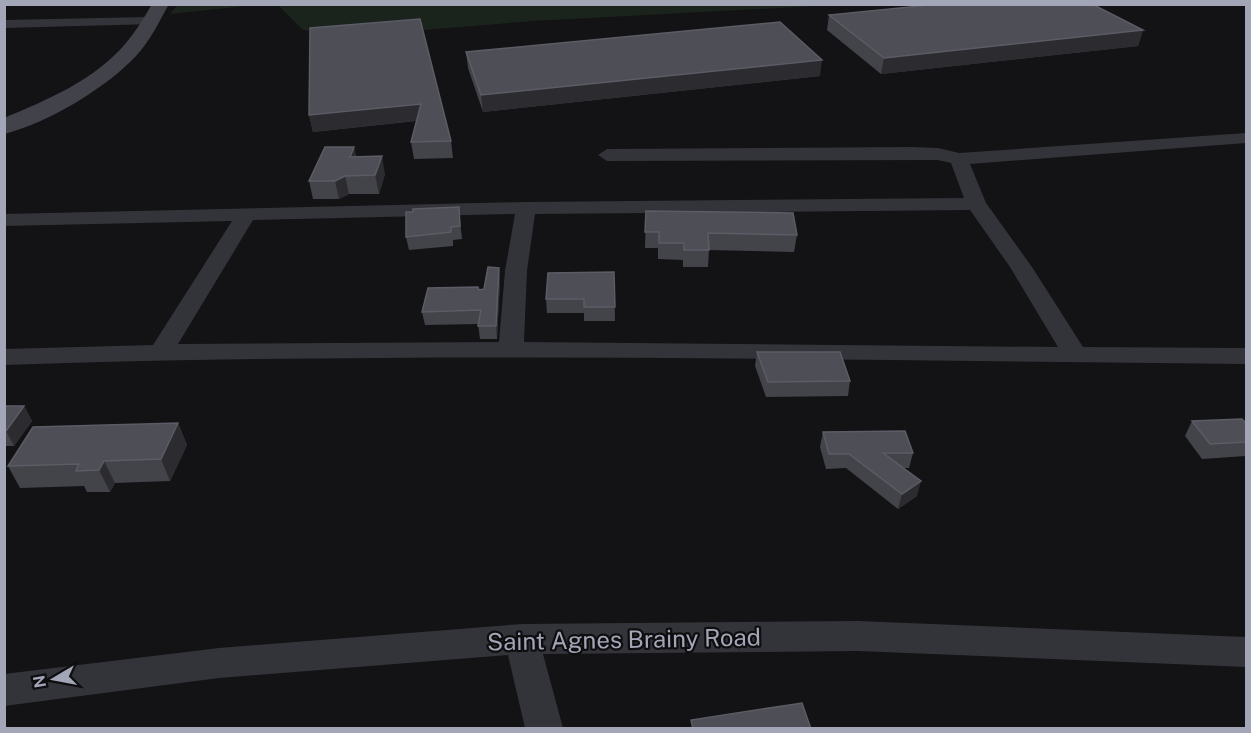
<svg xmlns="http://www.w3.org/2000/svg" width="1251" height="733" font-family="'Public Sans',sans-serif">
<rect width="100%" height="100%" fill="#131214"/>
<g fill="#1a231c">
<polygon points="177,5 177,4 256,5 170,14"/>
<polygon points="278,5 836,5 534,21 350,36 303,30"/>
</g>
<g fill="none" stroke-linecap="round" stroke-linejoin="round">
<g fill="#33333a" fill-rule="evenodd">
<polygon points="150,17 155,18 155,24 4,28 4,20"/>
<path d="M1246 133V143L970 164 986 203 1032 267 1083 347 1246 348V364C832 360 418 351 4 365V349L153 345 232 221 4 226V214L526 202 964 198 951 163 938 160 607 161 598 155 607 149 912 147 938 148 959 153ZM970 210 1010 267 1058 347 524 342 527 271 535 214ZM515 214 505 271 499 342 178 344 253 220Z"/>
<polygon points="858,621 1246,637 1246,667 858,651 543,654 563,728 525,728 508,655 219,678 4,706 4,674 219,648 522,624"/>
</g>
<path fill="#41424a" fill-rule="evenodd" d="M152 4H169C159 22 150 41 136 56 106 88 48 123 4 134V118C47 100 95 80 126 43 136 31 144 18 152 4Z"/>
</g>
<g fill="#43434a">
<polygon points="829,15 1143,30 1138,46 881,74 827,30"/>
<polygon points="310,28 451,141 453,158 414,159 411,142 416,121 313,132 309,115"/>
<polygon points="466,52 820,76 483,112 468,68"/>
<polygon points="354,147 356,157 385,174 379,194 349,194 339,199 313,199 309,181"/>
<polygon points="646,211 797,235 794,252 709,250 708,267 683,267 683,260 658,259 658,248 645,248"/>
<polygon points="460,220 462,239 453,240 453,246 409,250 406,237"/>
<polygon points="614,272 615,321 584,321 584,313 547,313 546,299"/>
<polygon points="500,280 497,339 480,339 478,324 425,325 422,312 479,290 484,289"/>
<polygon points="757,352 850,381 848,396 766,397 755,366"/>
<polygon points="4,406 24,406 32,421 14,446 4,446"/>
<polygon points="1192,421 1246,423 1246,456 1202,459 1185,436"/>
<polygon points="178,423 187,445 170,481 115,483 110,492 87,492 84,486 20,488 8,466"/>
<polygon points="823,432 913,453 909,468 903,468 917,496 898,509 846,468 826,469 820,447"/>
</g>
<g fill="#2c2b30">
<polygon points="1143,30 1138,46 881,74 884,58"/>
<polygon points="822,60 820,76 483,112 481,95"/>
<polygon points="421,104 423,120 313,132 309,115"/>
<polygon points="354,147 357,165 350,157"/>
<polygon points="382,156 385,174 379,194 375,175"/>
<polygon points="345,176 349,194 339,199 335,181"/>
<polygon points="499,268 500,280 497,339 496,326"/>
<polygon points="24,406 32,421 14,446 6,431"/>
<polygon points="178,423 187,445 170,481 161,459"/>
<polygon points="104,461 115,483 110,492 99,470"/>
<polygon points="921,481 917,496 898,509 902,494"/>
</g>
<g fill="#4d4e56" stroke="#5b5c65" stroke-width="1.5">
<polygon points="940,4 1092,4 1143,30 884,58 829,15"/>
<polygon points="420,19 451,141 411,142 421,104 309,115 310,28"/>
<polygon points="780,22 822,60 481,95 466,52"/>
<polygon points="325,147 354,147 350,157 382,156 375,175 345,176 335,181 309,181"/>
<polygon points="459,207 460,226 451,227 451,232 406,237 406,212 413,212 413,209"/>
<polygon points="646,211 793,213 797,235 708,233 709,250 684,250 684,243 659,243 659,232 645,232"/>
<polygon points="488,267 499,268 496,326 478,326 481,310 422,312 428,288 478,287 479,290 484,289"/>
<polygon points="614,272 615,307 584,307 584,299 546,299 548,273"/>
<polygon points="757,352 840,352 850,381 768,382"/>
<polygon points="4,406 24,406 6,431 4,431"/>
<polygon points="1242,419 1246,423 1246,442 1210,444 1192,421"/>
<polygon points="178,423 161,459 104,461 99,470 76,471 79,464 8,466 33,427"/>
<polygon points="905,431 913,453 883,453 921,481 902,494 849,454 829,454 823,432"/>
<polygon points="802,703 811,729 693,729 691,720"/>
</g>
<g text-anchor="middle" stroke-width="4.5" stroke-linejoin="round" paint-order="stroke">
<g font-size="24" fill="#a2a6b6" stroke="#0e0d0f">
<text transform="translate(624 640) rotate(-1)" y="8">Saint Agnes Brainy Road</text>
</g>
</g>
<rect width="1251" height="733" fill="none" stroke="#a2a6b6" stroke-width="12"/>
<g transform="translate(54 679) rotate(260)" stroke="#0e0d0f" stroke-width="4.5" paint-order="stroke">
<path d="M0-4.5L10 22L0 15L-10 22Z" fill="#a2a6b6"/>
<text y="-9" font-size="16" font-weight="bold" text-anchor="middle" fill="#a2a6b6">N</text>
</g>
</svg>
